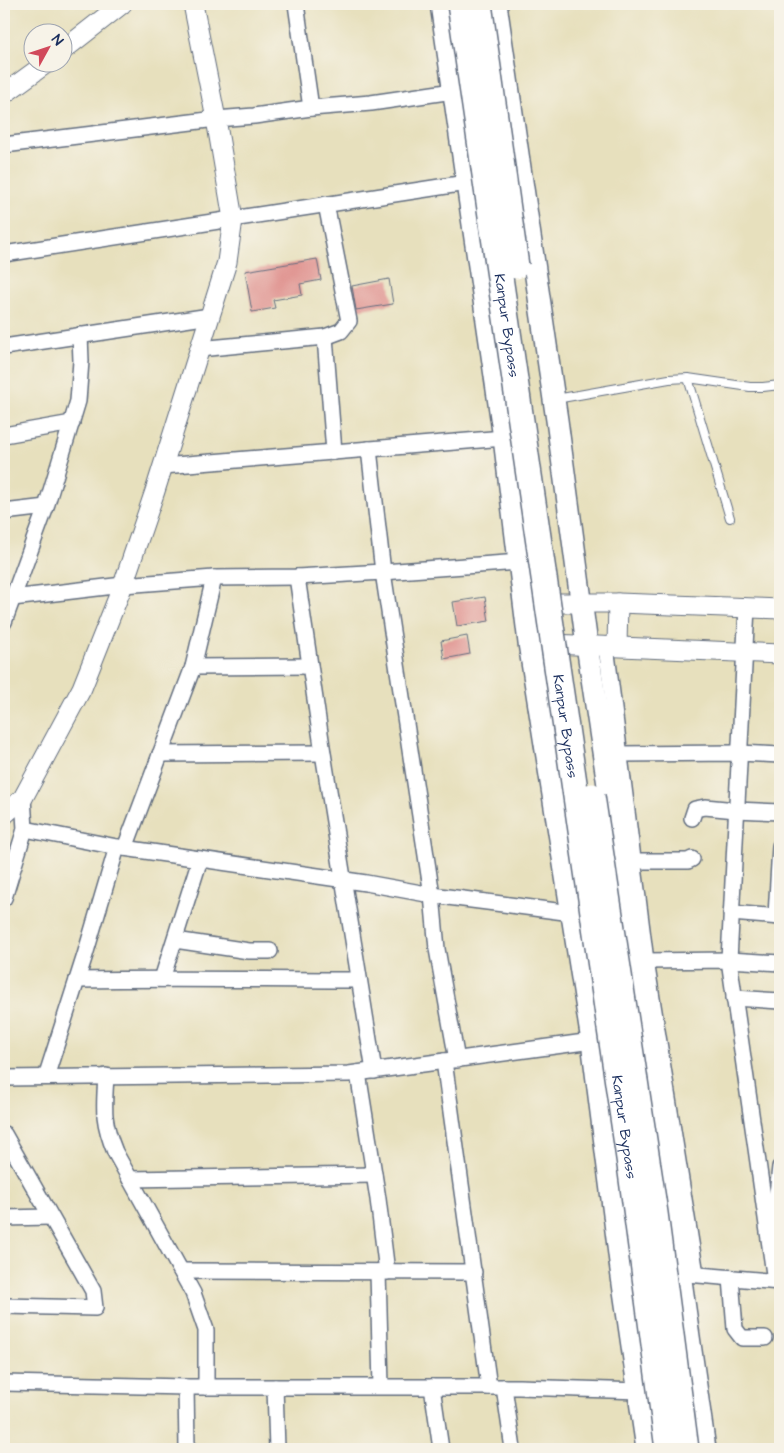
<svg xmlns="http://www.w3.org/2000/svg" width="784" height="1453" font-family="'Architects Daughter',sans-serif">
<rect width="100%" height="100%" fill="#f7f3e8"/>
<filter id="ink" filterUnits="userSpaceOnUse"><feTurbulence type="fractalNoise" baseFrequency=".02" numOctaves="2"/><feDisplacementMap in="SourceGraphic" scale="10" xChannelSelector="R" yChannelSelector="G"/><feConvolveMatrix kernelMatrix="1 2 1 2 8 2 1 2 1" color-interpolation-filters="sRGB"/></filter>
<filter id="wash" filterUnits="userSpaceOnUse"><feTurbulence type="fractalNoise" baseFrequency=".0096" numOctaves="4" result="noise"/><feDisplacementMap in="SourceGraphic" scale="20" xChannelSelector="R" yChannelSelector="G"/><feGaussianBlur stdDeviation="1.12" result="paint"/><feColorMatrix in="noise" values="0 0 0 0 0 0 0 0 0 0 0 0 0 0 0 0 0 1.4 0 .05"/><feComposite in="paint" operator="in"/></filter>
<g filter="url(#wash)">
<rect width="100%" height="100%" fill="#e7e0bd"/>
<g id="blocks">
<g fill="#df8f8c">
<polygon points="317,259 321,280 300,284 302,295 273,300 275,308 252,312 245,271"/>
<polygon points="389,279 393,304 356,310 352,286"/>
<polygon points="485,597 489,621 457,626 453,602"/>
<polygon points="467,636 470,654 444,659 441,641"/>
</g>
</g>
</g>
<g filter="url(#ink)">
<use href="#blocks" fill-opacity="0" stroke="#626d7f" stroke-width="1"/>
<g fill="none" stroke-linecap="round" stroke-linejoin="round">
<g stroke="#626d7f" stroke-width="10">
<g id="service">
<polyline points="688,378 730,518"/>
<polyline points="556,399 669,379 688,378 750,387 763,387 780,385"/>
</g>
</g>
<g stroke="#626d7f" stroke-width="18">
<g id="minor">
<polyline points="296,4 311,108"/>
<polyline points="4,145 216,119 254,116 311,108 371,103 453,91"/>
<polyline points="4,254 466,183"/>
<polyline points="325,337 334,452"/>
<polyline points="4,347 210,316"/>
<polyline points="199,349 325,337 341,331 349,321 326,204"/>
<polyline points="4,435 72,423"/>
<polyline points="369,449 383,572 432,895 437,949 457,1060"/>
<polyline points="163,466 504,438"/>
<polyline points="4,512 46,507"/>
<polyline points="297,577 323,753 374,1071"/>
<polyline points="4,599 123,585 214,578 297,577 383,572 519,562"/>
<polyline points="747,607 729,960 775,1281"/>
<polyline points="4,622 46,507 78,401 81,361 80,335"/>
<polyline points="606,646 646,961 696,1274"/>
<polyline points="193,667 310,666"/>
<polyline points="160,754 323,753"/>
<polyline points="619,754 739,753 780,755"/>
<polyline points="692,818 695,809 705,807 736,810 780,812"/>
<polyline points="25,829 117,847 366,883 432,895 572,913"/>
<polyline points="125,848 193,667 214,578"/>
<polyline points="633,861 688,861 692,859"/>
<polyline points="4,898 25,829 23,798"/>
<polyline points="731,913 780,917"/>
<polyline points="776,916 780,846"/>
<polyline points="175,940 249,951 270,951"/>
<polyline points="646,961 729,960 780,963"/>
<polyline points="162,979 200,859"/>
<path d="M77 980C171 978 265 980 359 980"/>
<polyline points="734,998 780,1001"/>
<polyline points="444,1061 489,1387"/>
<polyline points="358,1073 378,1199 387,1272"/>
<path d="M106 1076C104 1109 102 1120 115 1152L193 1293 206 1330V1387"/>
<polyline points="46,1077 85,955 117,847"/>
<polyline points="4,1078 349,1074 592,1041"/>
<polyline points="4,1134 93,1291 95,1308 4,1306"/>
<polyline points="130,1179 374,1175"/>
<polyline points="4,1218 50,1217"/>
<polyline points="773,1230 780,1167"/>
<polyline points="181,1271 474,1272"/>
<polyline points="378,1272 381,1386"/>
<polyline points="687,1274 780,1282"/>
<polyline points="731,1278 735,1329 742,1338 765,1338"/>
<polyline points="4,1383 186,1387 519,1387 639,1391"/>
<polyline points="186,1387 187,1449"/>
<polyline points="275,1387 277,1449"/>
<polyline points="432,1387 441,1449"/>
<polyline points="504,1387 513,1449"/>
</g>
</g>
<g stroke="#626d7f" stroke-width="21">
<g id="tertiary">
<polyline points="62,51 122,4"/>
<polyline points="4,94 48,62"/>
<polyline points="534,603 618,603 780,609"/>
<polyline points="529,643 780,654"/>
<polyline points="617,646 618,603"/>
<polyline points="4,815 23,798 82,688 123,585 155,491 227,262 233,219 216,119 193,4"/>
</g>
</g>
<g stroke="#626d7f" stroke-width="24">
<g id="secondary">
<polyline points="441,4 504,438 529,643 592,1041 621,1270 647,1449"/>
<polyline points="496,4 557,420 587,645 656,1105 705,1449"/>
</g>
</g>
<use href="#service" stroke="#fff" stroke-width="8"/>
<use href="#minor" stroke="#fff" stroke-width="15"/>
<use href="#tertiary" stroke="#fff" stroke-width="19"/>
<use href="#secondary" stroke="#fff" stroke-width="21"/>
<g stroke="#626d7f" stroke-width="28" stroke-linecap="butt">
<g id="trunk-bridge">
<path id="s1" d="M460 4 631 1172 668 1449"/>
<polyline points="479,4 516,266"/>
<polyline points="592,796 655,1213 686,1449"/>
</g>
</g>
<use href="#trunk-bridge" stroke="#fff" stroke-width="25"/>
</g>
</g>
<g text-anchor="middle" stroke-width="4.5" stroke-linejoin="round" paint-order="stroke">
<g font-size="15" fill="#1b2f5e" stroke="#f7f3e8">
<text dy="5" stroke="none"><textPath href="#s1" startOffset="325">Kanpur Bypass</textPath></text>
<text dy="5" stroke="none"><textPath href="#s1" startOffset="730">Kanpur Bypass</textPath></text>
<text dy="5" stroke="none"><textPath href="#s1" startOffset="1135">Kanpur Bypass</textPath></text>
</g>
</g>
<rect width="784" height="1453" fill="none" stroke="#f7f3e8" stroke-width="20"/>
<g transform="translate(48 48) rotate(50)"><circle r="24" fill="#f7f3e8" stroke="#9fa5b1"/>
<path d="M0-4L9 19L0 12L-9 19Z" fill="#d1495b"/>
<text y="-8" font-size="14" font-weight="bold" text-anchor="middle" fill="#1b2f5e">N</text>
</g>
</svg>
